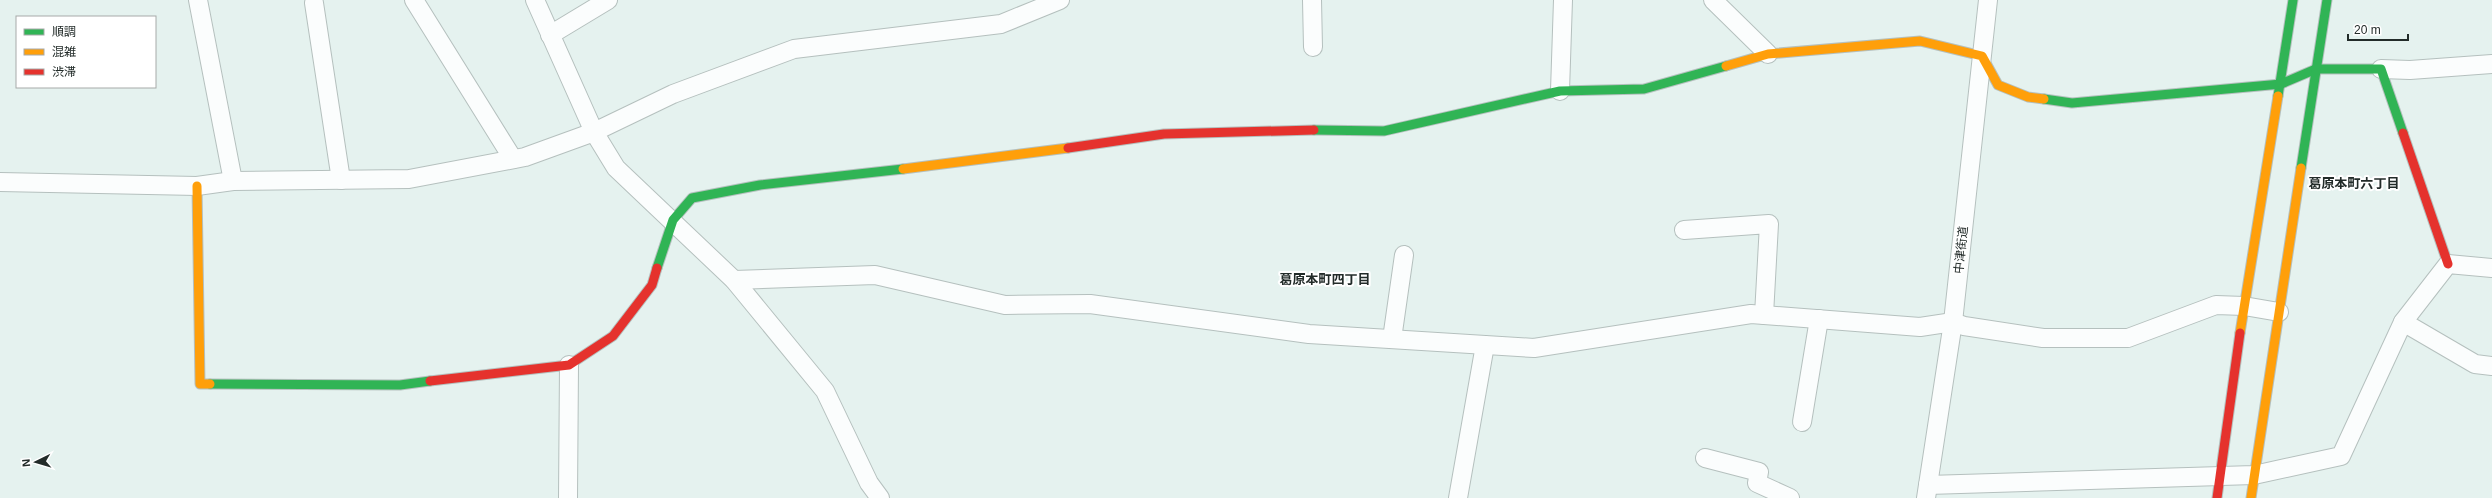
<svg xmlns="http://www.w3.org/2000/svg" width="2492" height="498" font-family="Arial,'Noto Sans JP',sans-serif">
<rect width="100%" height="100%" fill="#e5f2ef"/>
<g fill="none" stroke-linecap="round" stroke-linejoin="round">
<g stroke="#b5c0be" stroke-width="20">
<g id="street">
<polyline points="198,0 233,181"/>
<polyline points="414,0 513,159"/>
<polyline points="535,0 594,132 616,168 734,280 825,391 869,483 880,498"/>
<polyline points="1312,0 1313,47"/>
<polyline points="1713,0 1768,54"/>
<polyline points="314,3 341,180"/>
<polyline points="550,35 608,0"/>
<polyline points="2381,69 2410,70 2492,64"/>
<polyline points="1560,91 1563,0"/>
<polyline points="0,182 197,186 233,181 409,179 525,157 594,132 673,94 794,49 1001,24 1060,0"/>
<polyline points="1684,230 1769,224 1764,315"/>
<polyline points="734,280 875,275 1005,305 1090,304 1309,334 1534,348 1751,314 1920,327 1953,322 1964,326 2043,338 2128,338 2216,305 2244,306 2279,312"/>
<polyline points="2403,322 2475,364 2492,366"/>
<polyline points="1392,339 1404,255"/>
<polyline points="1802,422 1819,319"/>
<polyline points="1705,458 1759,472 1757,483 1790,498"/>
<polyline points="1928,485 2254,475 2341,456 2403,322 2448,264 2492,268"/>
<polyline points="568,498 569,365"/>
<polyline points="1458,498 1485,345"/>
<polyline points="1926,498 1953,322 1988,0"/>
</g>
</g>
<g stroke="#b5c0be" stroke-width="11">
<g id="fast">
<polyline points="2278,96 2293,0"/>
<polyline points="2044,99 2072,103 2281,84 2316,69 2381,69 2403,133"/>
<polyline points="1314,130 1384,131 1560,91 1644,89 1726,66"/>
<polyline points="2301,168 2327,0"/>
<polyline points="657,268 673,220 692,198 760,185 903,169"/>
<polyline points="210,384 400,385 430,381"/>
</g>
</g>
<g stroke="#b5c0be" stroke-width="11">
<g id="slow">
<polyline points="1726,66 1768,54 1920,41 1982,56 1998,85 2028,97 2044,99"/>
<polyline points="903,169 1068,148"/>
<polyline points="197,186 200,384 210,384"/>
<polyline points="2240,333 2278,96"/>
<polyline points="2251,498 2301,168"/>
</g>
</g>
<g stroke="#b5c0be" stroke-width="11">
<g id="jam">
<polyline points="2403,133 2448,264"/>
<polyline points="1068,148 1164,134 1314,130"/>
<polyline points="430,381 569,365 613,336 652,285 657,268"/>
<polyline points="2217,498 2240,333"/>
</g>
</g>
<use href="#street" stroke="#fbfdfd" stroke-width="18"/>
<use href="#fast" stroke="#30b455" stroke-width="9"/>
<use href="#slow" stroke="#ff9f0a" stroke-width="9"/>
<use href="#jam" stroke="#e5322d" stroke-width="9"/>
</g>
<g text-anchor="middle" stroke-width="4" stroke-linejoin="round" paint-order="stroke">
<g font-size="12" fill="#222b29" stroke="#fff">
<text transform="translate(1961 250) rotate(-84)" y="4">中津街道</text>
</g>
<g font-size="13" font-weight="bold" fill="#222b29" stroke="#fff">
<text x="2354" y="188">葛原本町六丁目</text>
<text x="1325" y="284">葛原本町四丁目</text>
</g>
</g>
<rect x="16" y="16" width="140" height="72" fill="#ffffff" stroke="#a7aaa9"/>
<rect x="24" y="29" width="20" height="6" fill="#30b455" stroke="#a7aaa9"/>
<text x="52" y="36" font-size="12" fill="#222b29">順調</text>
<rect x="24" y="49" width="20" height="6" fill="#ff9f0a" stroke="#a7aaa9"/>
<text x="52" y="56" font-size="12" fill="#222b29">混雑</text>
<rect x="24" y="69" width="20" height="6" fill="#e5322d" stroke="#a7aaa9"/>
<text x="52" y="76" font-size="12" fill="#222b29">渋滞</text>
<g transform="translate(36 462) rotate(265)" stroke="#ffffff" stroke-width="3" paint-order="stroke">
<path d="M0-3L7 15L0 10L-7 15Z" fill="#222b29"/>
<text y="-6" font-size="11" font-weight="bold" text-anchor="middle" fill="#222b29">N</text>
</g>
<path d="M2348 34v6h60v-6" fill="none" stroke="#222b29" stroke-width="2"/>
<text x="2354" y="34" font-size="12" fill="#222b29" stroke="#ffffff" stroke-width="3" paint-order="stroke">20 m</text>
</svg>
